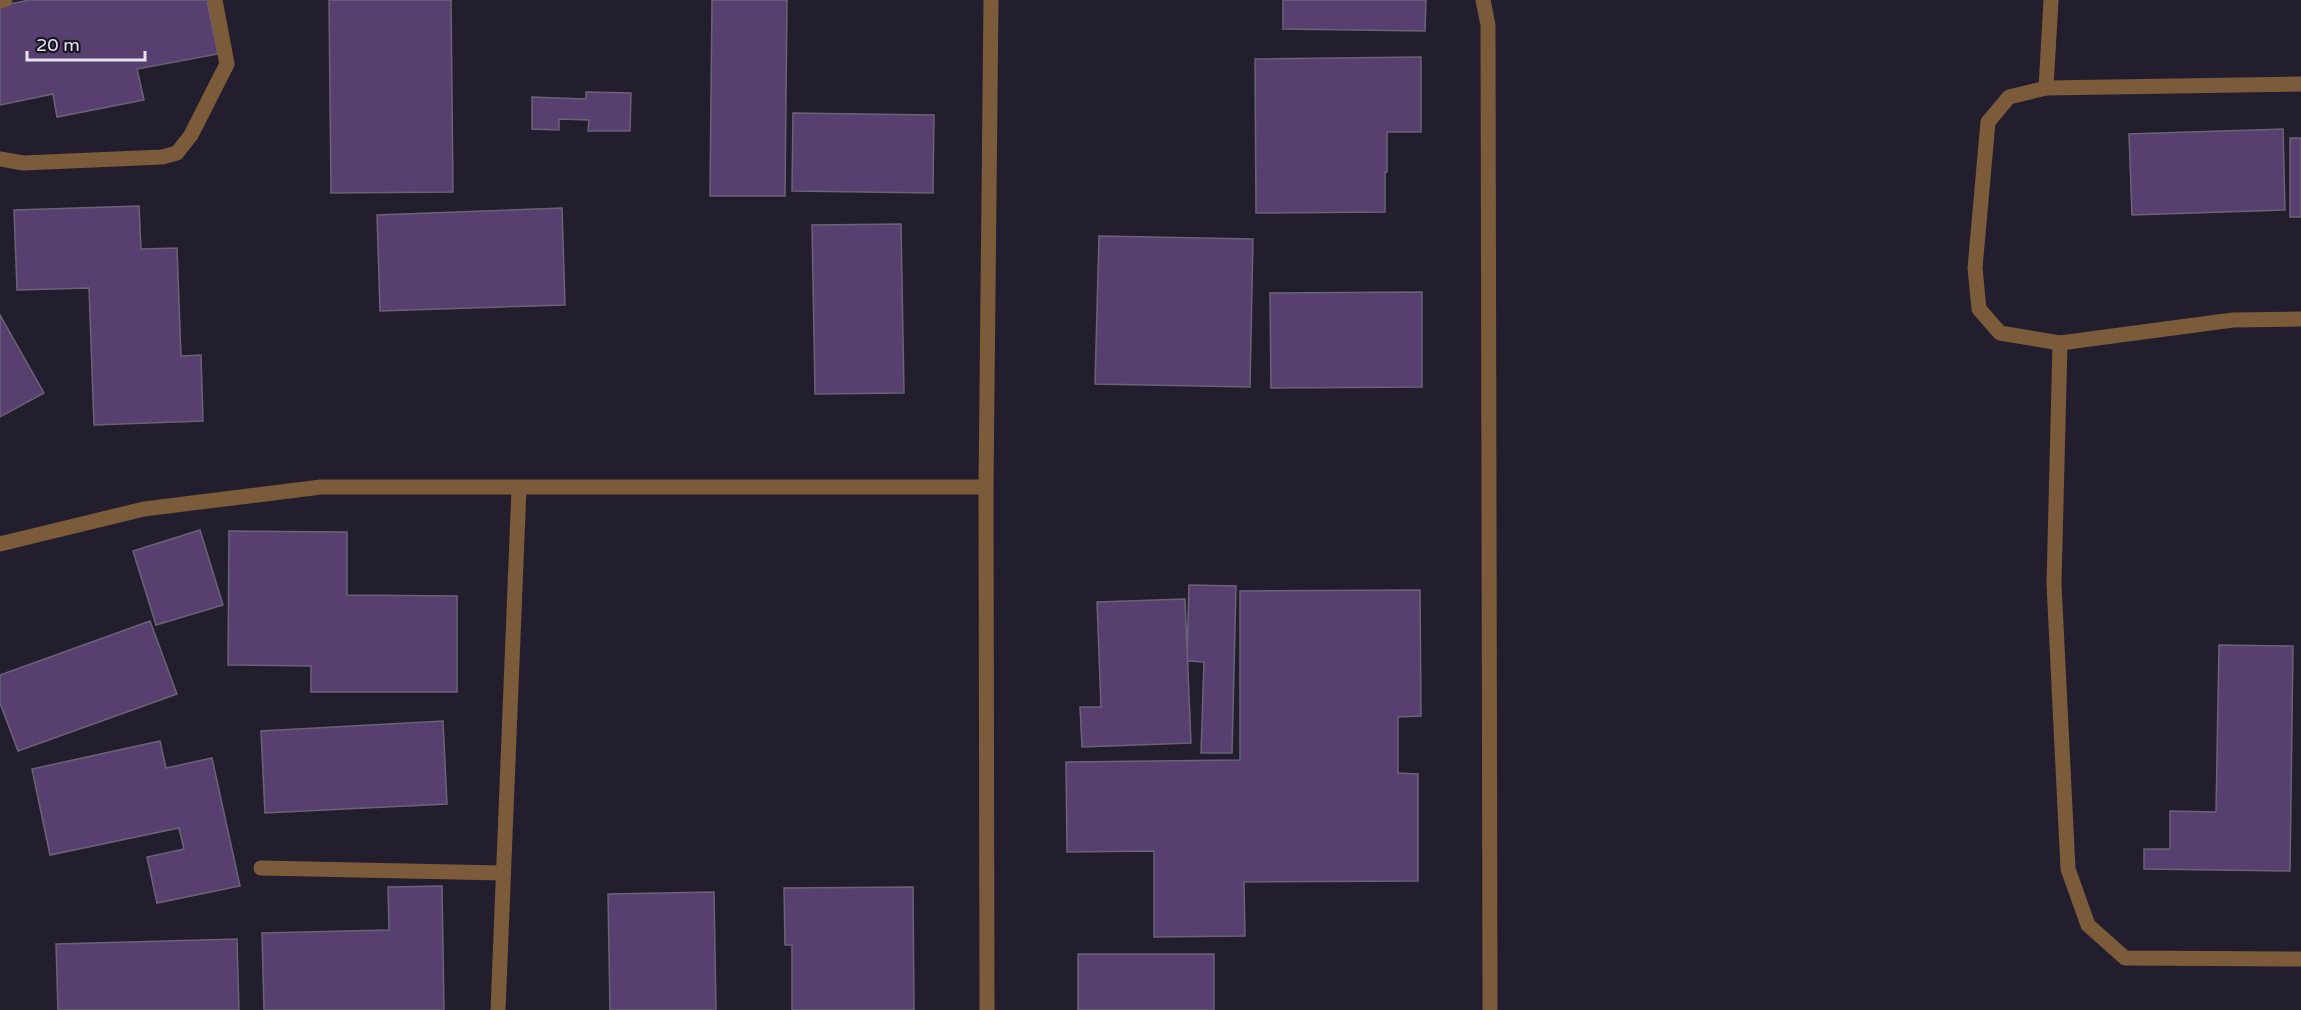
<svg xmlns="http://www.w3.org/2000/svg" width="2301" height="1010" font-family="'Varela Round',sans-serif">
<rect width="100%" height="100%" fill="#221e2e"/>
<g fill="#574070" stroke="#6b6375" stroke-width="1.5">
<polygon points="29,0 207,0 218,54 137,69 144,100 57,117 53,94 0,105 0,6"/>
<polygon points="329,0 451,0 453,192 331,193"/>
<polygon points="712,0 787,0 785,196 710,196"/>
<polygon points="1283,0 1426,0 1425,31 1283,29"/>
<polygon points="1421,57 1421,132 1387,132 1387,172 1385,172 1385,212 1256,213 1255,59"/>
<polygon points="586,92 631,93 630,131 588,131 589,120 559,119 559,130 532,129 532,97 586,99"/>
<polygon points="793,113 934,115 933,193 792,191"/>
<polygon points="2283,129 2285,210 2132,215 2129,134"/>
<rect x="2290" y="138" width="11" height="79"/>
<polygon points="139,206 141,249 177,248 181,356 201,355 203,421 94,425 89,288 17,290 14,210"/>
<polygon points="562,208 565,305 380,311 377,215"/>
<polygon points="901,224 904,393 815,394 812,225"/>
<polygon points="1099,236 1253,239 1250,387 1095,384"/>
<polygon points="1422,292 1422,387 1271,388 1270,293"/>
<polygon points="0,315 44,393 0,417"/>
<polygon points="200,530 223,605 156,625 133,551"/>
<polygon points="229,531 347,532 347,595 457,596 457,692 311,692 311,666 228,665"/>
<polygon points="1189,585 1236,586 1232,753 1201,753 1204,662 1187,661"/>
<polygon points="1420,590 1421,716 1398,717 1398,773 1418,774 1418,881 1244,882 1245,936 1154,937 1154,851 1067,852 1066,762 1240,760 1240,591"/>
<polygon points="1185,599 1191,743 1082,747 1080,707 1101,707 1097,602"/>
<polygon points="150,621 177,694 18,751 0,703 0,675"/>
<polygon points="2219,645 2293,646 2290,871 2144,869 2144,849 2170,849 2170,811 2216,812"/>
<polygon points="443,721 447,804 265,813 261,731"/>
<polygon points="160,741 166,768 212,758 240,886 157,903 147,857 184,849 179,828 50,855 32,769"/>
<polygon points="442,886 444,1010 264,1010 262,933 389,930 388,887"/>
<polygon points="913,887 914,1010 792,1010 792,945 785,945 784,888"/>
<polygon points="714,892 716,1010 610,1010 608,894"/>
<polygon points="237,939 239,1010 58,1010 56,944"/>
<rect x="1078" y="954" width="136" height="56"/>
</g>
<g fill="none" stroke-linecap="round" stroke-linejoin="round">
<g stroke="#7b5b3a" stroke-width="15">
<polyline points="0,1 5,0"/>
<polyline points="2046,88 2051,0"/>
<polyline points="0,159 23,163 162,157 177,153 191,135 227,64 215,0"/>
<polyline points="2060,343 2000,333 1979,309 1975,268 1988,122 2009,97 2046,88 2301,84"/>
<polyline points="261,868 503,873"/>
</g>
<g stroke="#7b5b3a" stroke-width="15">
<polyline points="1483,0 1488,25 1490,1010"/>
<polyline points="2301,319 2233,320 2060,343 2054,584 2068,869 2088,925 2125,958 2301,959"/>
<polyline points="0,544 144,509 321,487 986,487"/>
<polyline points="498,1010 519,488"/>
<polyline points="987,1010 986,487 991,0"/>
</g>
</g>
<path d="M27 51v9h118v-9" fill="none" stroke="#e6e4ef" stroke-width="3"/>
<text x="36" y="51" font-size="18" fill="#e6e4ef" stroke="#191524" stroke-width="4.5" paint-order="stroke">20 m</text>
</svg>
